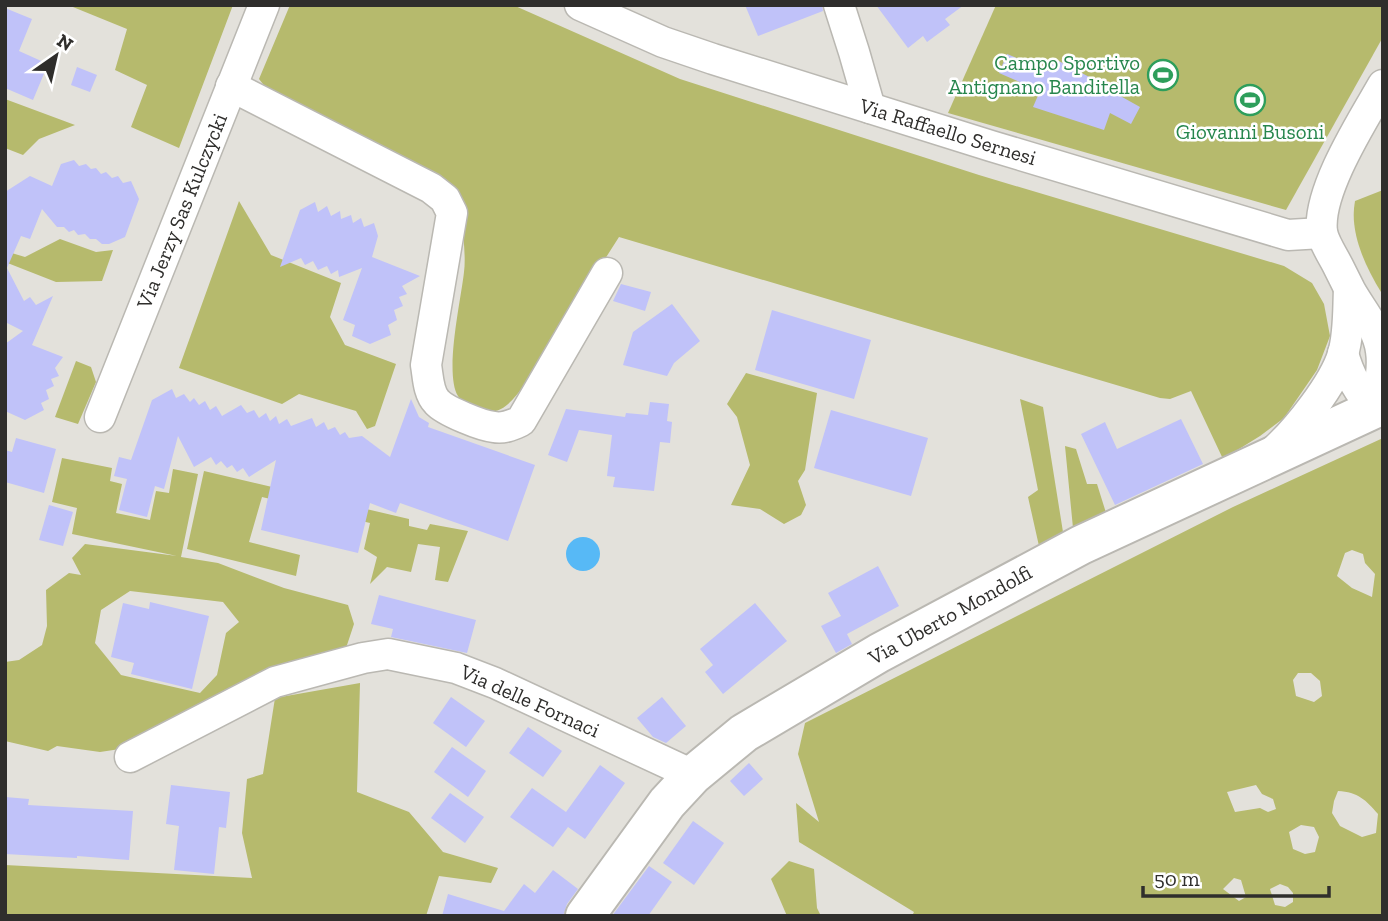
<svg xmlns="http://www.w3.org/2000/svg" width="1388" height="921" font-family="'Zilla Slab',serif">
<rect width="100%" height="100%" fill="#e3e1db"/>
<g fill="#b6ba6d" fill-rule="evenodd">
<polygon points="68,5 233,5 179,148 131,127 147,85 115,70 127,29"/>
<path d="M290 5H513L680 79 979 175 1284 266 1312 283 1324 304 1330 336 1317 370 1284 418 1260 436 1223 459 1191 391 1170 399 1160 398 619 237 524 386C512 400 502 417 480 410 472 408 462 404 458 396 444 373 461 300 464 272 466 257 463 239 463 223L274 98 259 79Z"/>
<polygon points="996,5 1383,5 1383,37 1286,210 948,113"/>
<polygon points="5,99 75,125 39,139 23,155 5,148"/>
<path d="M1383 190V292H1381C1365 266 1349 232 1355 201Z"/>
<polygon points="239,201 271,255 341,283 330,317 345,345 396,364 375,426 367,429 356,411 299,394 282,404 179,368"/>
<polygon points="60,239 96,252 113,250 102,281 56,282 5,262 5,251 25,257"/>
<polygon points="76,361 91,367 96,382 78,424 55,417"/>
<polygon points="746,373 817,393 805,470 798,481 806,505 801,515 784,524 760,509 731,505 750,465 737,417 727,404"/>
<polygon points="1020,399 1043,407 1063,532 1039,546 1028,497 1038,490"/>
<path d="M1383 438V916H912L914 912 799 842 796 803 819 822 798 754 805 723 1233 507ZM1352 550 1363 554 1365 563 1375 574 1372 597 1352 588 1337 576 1345 553ZM1298 673H1311L1320 681 1322 696 1314 702 1296 696 1293 680ZM1256 785 1262 794 1273 799 1276 809 1268 812 1260 808 1235 812 1227 792ZM1338 791C1358 792 1366 800 1378 814L1376 833 1362 837 1340 826 1332 813 1334 801ZM1301 825 1314 827 1319 837 1315 852 1305 854 1293 849 1289 832ZM1234 878 1241 880 1246 897 1239 901 1223 889ZM1280 884 1288 887 1293 893V902L1285 907 1275 905 1270 889Z"/>
<polygon points="1065,446 1076,449 1087,484 1097,484 1107,516 1073,528"/>
<path d="M62 458 112 468 110 481 122 484 116 513 150 520 156 491 169 493 173 469 198 474 181 557 218 563 284 588 348 605 354 624 343 657 120 749 100 752 57 746 48 751 5 741V662L19 660 42 645 47 626 46 590 69 573 81 575 72 558 85 544 177 556 72 534 77 508 52 502ZM130 591 223 602 239 622 226 633 217 675 200 693 121 675 95 643 101 610Z"/>
<polygon points="204,471 409,519 409,526 427,530 430,524 468,531 448,582 435,580 440,547 418,544 411,572 387,567 370,584 377,557 364,549 370,523 262,497 249,542 300,555 296,576 187,549"/>
<polygon points="360,683 357,792 409,812 443,852 498,868 491,883 439,876 426,916 5,916 5,865 252,878 242,833 247,779 263,774 275,698"/>
<polygon points="789,861 814,869 817,908 821,916 787,916 771,879"/>
</g>
<circle fill="#57b9f6" cx="583" cy="554" r="17"/>
<g fill="#c0c2f9">
<polygon points="745,5 822,5 823,11 758,36"/>
<polygon points="876,5 964,5 945,19 950,25 927,42 923,36 908,48"/>
<polygon points="5,8 32,19 19,51 48,64 33,100 5,88"/>
<polygon points="1007,54 1049,71 1055,59 1116,91 1115,93 1140,107 1131,124 1110,113 1104,130 1033,107 1040,91 999,73"/>
<polygon points="77,67 97,75 90,92 71,85"/>
<polygon points="74,160 79,166 86,164 91,169 96,168 101,174 106,172 112,178 118,176 123,183 131,181 139,199 125,237 109,244 102,244 96,239 90,239 85,234 78,235 74,230 69,232 64,227 57,227 42,209 30,239 21,236 7,268 24,301 30,297 36,305 53,296 32,345 63,357 55,368 59,376 51,379 54,386 46,390 49,399 41,403 44,410 25,420 5,411 5,344 23,331 5,322 5,192 30,176 52,186 61,164"/>
<polygon points="315,202 318,212 327,206 331,216 340,211 341,219 351,215 353,223 361,218 364,227 374,223 378,236 372,257 420,276 402,286 407,294 399,297 403,306 394,310 397,320 388,325 391,335 370,344 352,336 355,325 343,320 362,268 339,277 338,270 331,274 327,266 318,270 313,261 305,265 301,258 280,267 300,210"/>
<polygon points="621,284 651,292 645,311 613,301"/>
<polygon points="672,304 700,341 674,363 667,376 623,365 633,332"/>
<polygon points="772,310 871,340 854,399 755,370"/>
<polygon points="172,389 176,398 184,394 190,402 194,398 199,405 205,401 210,410 216,406 222,416 241,405 247,413 254,410 259,418 266,413 270,421 276,416 279,424 287,419 291,426 312,418 316,427 324,422 328,430 335,427 340,435 345,432 349,438 362,436 390,457 411,399 419,417 429,423 428,427 535,465 508,541 400,503 396,513 370,503 358,553 261,530 276,460 249,477 243,468 237,472 232,465 227,468 221,461 216,465 211,457 194,467 178,436 164,489 155,486 147,517 119,510 127,479 114,476 119,457 131,460 152,400"/>
<polygon points="650,402 669,404 667,421 672,422 670,443 660,442 654,491 613,487 615,477 607,476 612,435 579,430 567,462 548,455 566,409 625,417 626,413 648,415"/>
<polygon points="831,410 928,438 911,496 814,468"/>
<polygon points="1181,419 1203,464 1115,505 1081,434 1105,422 1117,449"/>
<polygon points="16,438 56,449 44,493 5,482 5,450 12,452"/>
<polygon points="49,505 73,512 63,546 39,540"/>
<polygon points="878,566 899,606 847,634 852,644 836,653 821,626 841,616 828,593"/>
<polygon points="379,595 476,620 467,653 391,637 393,629 371,624"/>
<polygon points="150,602 209,616 192,689 131,674 134,663 111,657 123,603 149,609"/>
<polygon points="755,603 787,641 723,694 705,672 713,665 700,649"/>
<polygon points="451,697 485,721 466,747 433,723"/>
<polygon points="662,697 686,726 666,743 653,737 637,718"/>
<polygon points="528,727 562,751 543,777 509,753"/>
<polygon points="452,747 486,771 468,797 434,772"/>
<polygon points="749,763 763,779 744,796 730,781"/>
<polygon points="600,765 625,783 585,839 568,827 553,847 510,817 532,788 566,812"/>
<polygon points="171,785 230,792 226,828 219,827 214,874 174,870 179,826 166,824"/>
<polygon points="450,793 484,817 465,843 431,818"/>
<polygon points="5,797 29,799 28,805 133,811 129,860 77,856 77,858 5,854"/>
<polygon points="693,821 724,843 694,885 663,863"/>
<polygon points="649,866 672,882 648,916 612,916"/>
<polygon points="553,870 578,889 567,904 563,916 442,916 448,894 504,911 524,884 535,893"/>
</g>
<g fill="none" stroke-linecap="round" stroke-linejoin="round">
<g stroke="#bab8b2" stroke-width="33">
<g id="street">
<polyline points="580,5 663,42 713,59 991,146 1288,235 1322,233"/>
<polyline points="839,5 854,52 870,108"/>
<path d="M231 86 431 188 445 199 452 213 426 365C428 376 428 393 437 402 445 411 482 426 494 427 504 429 512 425 521 421L607 273"/>
<path d="M1343 353C1349 376 1359 392 1374 409"/>
<path d="M1374 409C1378 391 1384 371 1381 351 1378 328 1361 310 1350 290 1346 282 1342 274 1338 266 1333 256 1324 243 1322 232 1317 191 1363 120 1383 85"/>
<polyline points="100,417 264,5"/>
<path d="M1274 451C1297 430 1334 384 1343 354 1349 334 1348 310 1349 289"/>
<polyline points="130,757 275,682 363,658 388,654 456,668 495,683 693,775"/>
</g>
</g>
<g stroke="#bab8b2" stroke-width="42">
<polyline id="secondary" points="585,916 667,803 693,775 744,733 879,653 1081,545 1383,405"/>
</g>
<use href="#street" stroke="#fff" stroke-width="30"/>
<use href="#secondary" stroke="#fff" stroke-width="38"/>
</g>
<defs>
<g id="stadium-ring" transform="scale(1.575)"><circle r="9.5" fill="#fff" stroke="#2e9e5b" stroke-width="1.5"/><path d="M0-5a6.5 5 0 1 0 0 10a6.5 5 0 1 0 0-10ZM-3.5-1.8h7v3.6h-7Z" fill="#2e9e5b"/></g>
</defs>
<g fill-rule="evenodd">
<use href="#stadium-ring" x="1163" y="75"/>
<use href="#stadium-ring" x="1250" y="100"/>
</g>
<g text-anchor="middle" stroke-width="5" stroke-linejoin="round" paint-order="stroke">
<g font-size="21" fill="#27864d" stroke="#fff" text-anchor="end">
<text x="1140" y="70">Campo Sportivo<tspan x="1140" dy="24">Antignano Banditella</tspan></text>
<text x="1250" y="139" text-anchor="middle">Giovanni Busoni</text>
</g>
<g font-size="21" fill="#2f2e2c" stroke="#fff">
<text transform="translate(948 132) rotate(17)" y="7">Via Raffaello Sernesi</text>
<text transform="translate(182 211) rotate(-68)" y="7">Via Jerzy Sas Kulczycki</text>
<text transform="translate(950 615) rotate(-29)" y="7">Via Uberto Mondolfi</text>
<text transform="translate(530 701) rotate(24)" y="7">Via delle Fornaci</text>
</g>
</g>
<rect width="1388" height="921" fill="none" stroke="#2f2e2c" stroke-width="14"/>
<g transform="translate(56 56) rotate(34)" stroke="#ffffff" stroke-width="5" paint-order="stroke">
<path d="M0-5L12 26L0 18L-12 26Z" fill="#2f2e2c"/>
<text y="-10" font-size="19" font-weight="bold" text-anchor="middle" fill="#2f2e2c">N</text>
</g>
<path d="M1143 886v10h186v-10" fill="none" stroke="#2f2e2c" stroke-width="3.5"/>
<text x="1154" y="886" font-size="21" fill="#2f2e2c" stroke="#ffffff" stroke-width="5" paint-order="stroke">50 m</text>
</svg>
